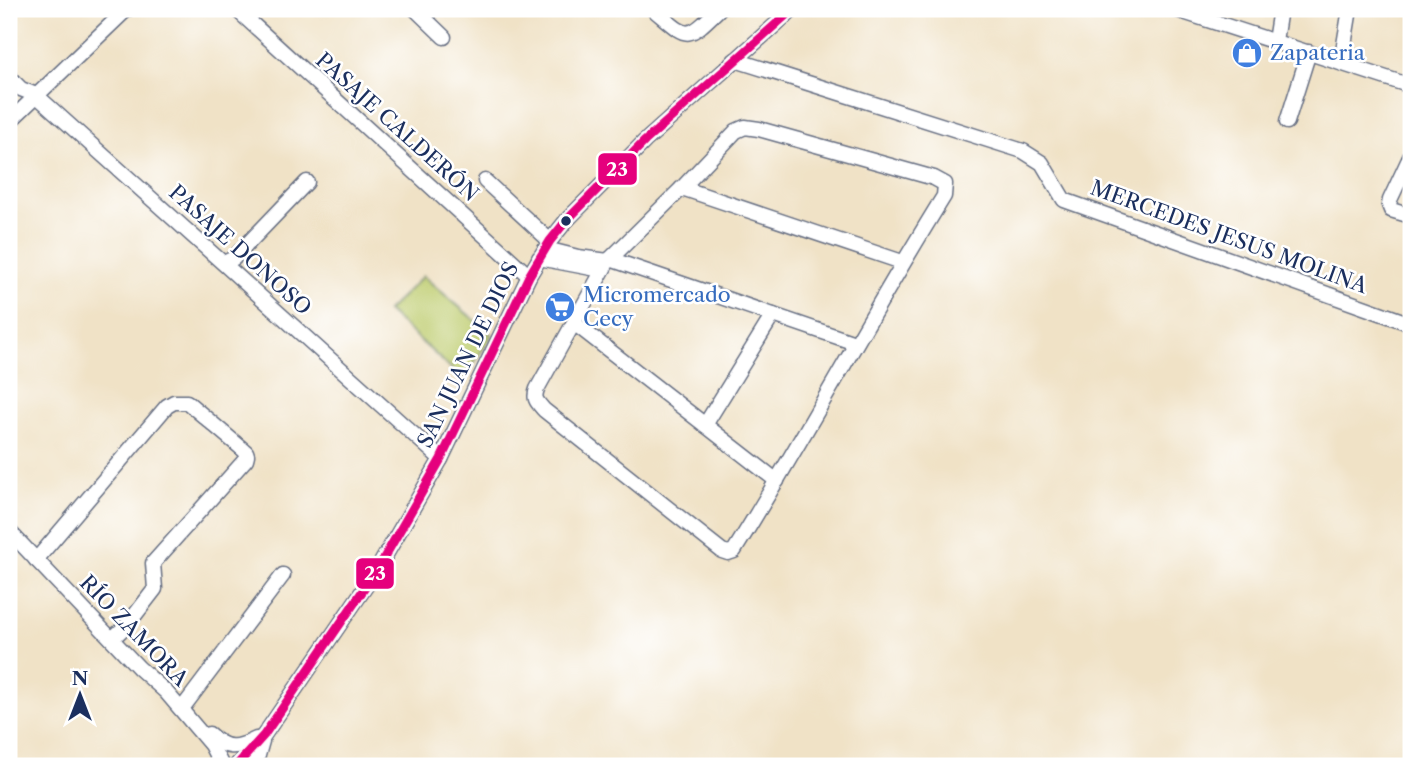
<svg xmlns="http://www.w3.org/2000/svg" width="1420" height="775" font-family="'Libre Caslon Text',serif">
<rect width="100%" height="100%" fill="#fff"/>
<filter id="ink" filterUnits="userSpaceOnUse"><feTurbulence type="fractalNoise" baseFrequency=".0143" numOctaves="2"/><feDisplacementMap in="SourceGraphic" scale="14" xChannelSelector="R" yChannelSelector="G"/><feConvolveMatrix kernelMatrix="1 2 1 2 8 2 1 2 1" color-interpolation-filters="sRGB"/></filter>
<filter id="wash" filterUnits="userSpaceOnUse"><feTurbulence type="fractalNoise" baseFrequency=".00686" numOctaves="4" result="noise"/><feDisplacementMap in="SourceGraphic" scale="28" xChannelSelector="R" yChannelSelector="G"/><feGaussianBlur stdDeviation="1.57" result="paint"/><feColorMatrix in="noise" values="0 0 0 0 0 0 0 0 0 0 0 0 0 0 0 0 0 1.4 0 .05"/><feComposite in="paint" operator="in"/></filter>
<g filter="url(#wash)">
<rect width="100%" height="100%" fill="#f0e2c6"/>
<polygon fill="#becc6e" stroke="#6c7e66" stroke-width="2" points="423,276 492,335 464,380 387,311"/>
</g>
<g filter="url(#ink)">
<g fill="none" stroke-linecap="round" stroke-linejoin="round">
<g stroke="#666e82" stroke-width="17">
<g id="minor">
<polyline points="236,9 529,276"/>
<polyline points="415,9 444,37"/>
<path d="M653 9C689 39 685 42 719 9"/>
<polyline points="1174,9 1411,86"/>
<polyline points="1275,41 1280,9"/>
<polyline points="735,60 1023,151 1042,163 1064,200 1411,324"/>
<polyline points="1341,63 1350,9"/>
<polyline points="9,77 21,89 36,95 441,459"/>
<polyline points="9,122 127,9"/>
<polyline points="1287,122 1309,52"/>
<path d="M745 127 759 129 934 178 945 184 944 196C871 313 807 434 734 551L728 553 722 551 544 410C537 402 533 399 537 389L608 261 682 188 736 131Z"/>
<polyline points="1411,155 1390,200 1389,205 1391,210 1411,216"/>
<polyline points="485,181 550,241"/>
<polyline points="682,188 902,262"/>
<polyline points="546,249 578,257 608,261"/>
<polyline points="539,258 602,270"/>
<polyline points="610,259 855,343"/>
<polyline points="224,263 234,258 307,182"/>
<polyline points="574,323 777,481"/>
<polyline points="705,425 773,315"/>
<polyline points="9,531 139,668 166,692 211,745 222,766"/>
<polyline points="36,560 167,406 174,402 187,402 246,452 247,455 246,459 153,563 155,589 128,624 112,639"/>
<polyline points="184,706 283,575"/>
<path d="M209 734C226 750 236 749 256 739"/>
<polyline points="236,766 264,735 377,570 441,459 529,276 550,241 566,221 645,141 793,9"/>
<polyline points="255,766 262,741"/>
</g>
</g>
<use href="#minor" stroke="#fff" stroke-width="14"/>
<g stroke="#fff" stroke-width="14">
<polyline id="bus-1" points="236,766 264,735 377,570 441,459 529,276 550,241 566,221 645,141 793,9"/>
</g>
<use href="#bus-1" stroke="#e5007d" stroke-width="9"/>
</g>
</g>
<defs>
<g id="shop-disc" transform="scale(1.575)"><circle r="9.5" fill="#3f7fe0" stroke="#fff"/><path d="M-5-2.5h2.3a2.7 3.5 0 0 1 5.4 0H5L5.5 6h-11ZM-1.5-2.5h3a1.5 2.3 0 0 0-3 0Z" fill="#fff"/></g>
<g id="supermarket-disc" transform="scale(1.575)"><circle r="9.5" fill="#3f7fe0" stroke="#fff"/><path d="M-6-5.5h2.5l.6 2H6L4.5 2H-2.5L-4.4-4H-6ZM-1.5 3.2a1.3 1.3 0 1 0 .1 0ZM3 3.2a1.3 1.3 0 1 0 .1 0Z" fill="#fff"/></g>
</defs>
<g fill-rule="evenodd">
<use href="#shop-disc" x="1247" y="53"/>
<use href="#supermarket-disc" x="560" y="307"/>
</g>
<circle fill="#1b2f5e" stroke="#fff" stroke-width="2.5" cx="566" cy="221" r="6"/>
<g text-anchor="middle" stroke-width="5" stroke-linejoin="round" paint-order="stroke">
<g font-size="21" fill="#366cbe" stroke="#fff" text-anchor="start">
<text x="1270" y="60">Zapateria</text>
<text x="583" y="302">Micromercado<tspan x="583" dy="24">Cecy</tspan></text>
</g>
<g font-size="21" fill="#1b2f5e" stroke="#fff">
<text transform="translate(397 127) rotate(42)" y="7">PASAJE CALDERÓN</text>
<text transform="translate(1229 237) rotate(20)" y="7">MERCEDES JESUS MOLINA</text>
<text transform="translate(240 250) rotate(42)" y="7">PASAJE DONOSO</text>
<text transform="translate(468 355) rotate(-64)" y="7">SAN JUAN DE DIOS</text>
<text transform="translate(134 631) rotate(46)" y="7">RÍO ZAMORA</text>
</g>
</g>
<g stroke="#fff" stroke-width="2.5">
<rect x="597" y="152" width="41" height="34" rx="7" fill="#e5007d"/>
<rect x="355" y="557" width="40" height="33" rx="7" fill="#e5007d"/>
</g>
<g font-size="19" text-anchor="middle" font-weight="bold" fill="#fff">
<text x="617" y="176">23</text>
<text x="375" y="580">23</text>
</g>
<rect width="1420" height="775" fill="none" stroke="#fff" stroke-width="35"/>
<g transform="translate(80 695)" stroke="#ffffff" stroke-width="5" paint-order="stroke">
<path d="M0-5L12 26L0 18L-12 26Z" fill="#1b2f5e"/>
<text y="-10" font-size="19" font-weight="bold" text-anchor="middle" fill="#1b2f5e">N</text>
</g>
</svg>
